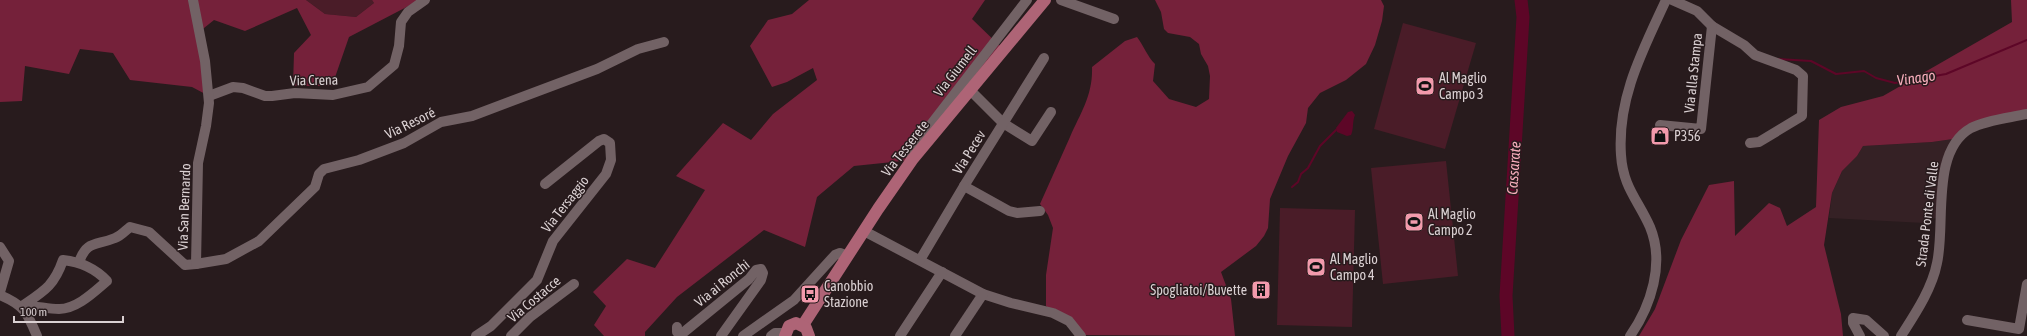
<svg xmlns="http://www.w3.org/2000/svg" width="2027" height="336" font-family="'Asap Condensed',sans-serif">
<rect width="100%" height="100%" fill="#281b1d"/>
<polygon fill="#352125" points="1960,138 1951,151 1942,215 1924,223 1829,218 1832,193 1842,171 1857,156 1863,146 1932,142"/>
<g fill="#4a1c28">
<polygon points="306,0 372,0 374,3 356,17 325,14"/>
<polygon points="1403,23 1476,43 1445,149 1374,129"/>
<polygon points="1446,161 1458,276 1383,284 1371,168"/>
<polygon points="1280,208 1355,210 1352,327 1277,325"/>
</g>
<g fill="#75213a">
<polygon points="0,0 306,0 325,14 356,17 374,3 372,0 420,0 349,37 332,86 293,86 294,53 311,35 297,8 245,31 214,20 199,32 209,96 192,87 130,80 113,53 80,49 69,74 25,66 22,101 0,102"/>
<polygon points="809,0 985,0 972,19 1004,50 912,160 854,166 817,197 805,247 764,230 677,297 645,332 645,336 604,336 594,325 606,306 593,292 627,259 655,268 705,190 676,176 723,123 751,140 773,114 817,80 813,68 787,82 772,87 750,46 768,20 792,14"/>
<path d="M1155 0H1381L1384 6 1382 21 1375 45 1366 64 1346 80 1320 93 1308 108 1306 123 1288 156 1270 199 1268 228 1264 236 1256 246 1221 272 1231 299 1235 336 1081 335 1046 306V275L1053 228 1048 215 1040 204C1050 182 1060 159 1070 137 1081 112 1093 95 1092 67L1125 41 1137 37C1144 46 1147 56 1155 64L1153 81 1169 99 1196 107 1209 99 1210 76 1208 66 1201 54 1199 44 1190 37 1168 33 1164 29 1161 12Z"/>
<polygon points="2011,0 2027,0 2027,114 1980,125 1960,138 1932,142 1863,146 1857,156 1842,171 1832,193 1824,245 1841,314 1843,336 1639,336 1655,309 1681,240 1709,185 1734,181 1735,236 1769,203 1780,208 1787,226 1816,207 1819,120 1841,107 1883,96 2012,22"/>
</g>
<path fill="#5d0627" d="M1352 111 1355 115C1352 122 1354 129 1351 135L1347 136 1337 132 1336 128 1348 112Z"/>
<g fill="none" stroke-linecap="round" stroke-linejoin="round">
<g stroke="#5d0627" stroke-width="2">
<polyline points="1778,59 1811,61 1836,74 1864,71 1876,78 1895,83 1946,74 2027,40"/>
<polyline points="1292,187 1298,182 1301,174 1308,168 1320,146 1336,130"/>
</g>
<polyline stroke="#5d0627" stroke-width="13" points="1508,336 1506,296 1523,17 1521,0"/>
<g stroke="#726265" stroke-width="10">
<polyline points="1061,0 1114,19"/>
<polyline points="1672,0 1697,11 1712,26 1744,45 1755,55 1796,70 1803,76 1802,116 1759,142 1750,143"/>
<polyline points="970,90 1003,123 1032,141 1051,112"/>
<polyline points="209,96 233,87 243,88 265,96 272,96 295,93 333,95 368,87 394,65 399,46 401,22 408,12 425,0"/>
<polyline points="1660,125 1701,129 1712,26"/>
<polyline points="912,160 910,154 912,149 1027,0"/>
<polyline points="1040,211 1017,213 1009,211 964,186 1044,58"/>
<polyline points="864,231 983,294 1011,303 1053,313 1069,321 1081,336"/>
<polyline points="0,247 9,261 0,292"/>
<path d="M63 260C81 262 95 268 107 281 94 292 77 309 59 309 46 309 35 305 22 306 44 291 54 286 63 260Z"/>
<polyline points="920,260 964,186"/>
<path d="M79 262C87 240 96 246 115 238 121 236 126 230 130 227L149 232 185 265 196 264 198 163 206 126 209 103 205 61 193 0"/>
<polyline points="196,264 226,259 259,241 315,187 319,174 324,169 359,160 404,143 441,122 472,116 597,69 638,49 664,42"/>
<path d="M0 295C24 305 27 312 37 336"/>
<polyline points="1967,320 2019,329 2027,284"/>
<polyline points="677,327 677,332 684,332 749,279 756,270 761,269 763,273 761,280 721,336"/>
<polyline points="476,336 491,326 537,280 553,241 606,174 611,160 610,143 604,139 599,141 545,184"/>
<polyline points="511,336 530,317 574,284"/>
<polyline points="743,336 794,300 835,255 840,253 848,256"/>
<polyline points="771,336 775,333 785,333"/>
<polyline points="900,336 942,272"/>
<polyline points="955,336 983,294"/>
<path d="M1630 336C1651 306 1665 263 1650 227 1638 200 1623 187 1621 155 1617 98 1643 50 1666 0"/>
<polyline points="1860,336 1853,323 1853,318 1866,320 1884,336"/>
<path d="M1901 336C1915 314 1932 289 1937 263 1946 224 1930 151 1971 128 1987 120 2009 118 2027 114"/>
</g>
<g stroke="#ae6476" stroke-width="12">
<polyline points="803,325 878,209 912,160 1045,0"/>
<polyline points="785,336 789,326 796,323 806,328 809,336"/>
</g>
</g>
<defs>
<g id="stadium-square" transform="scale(1)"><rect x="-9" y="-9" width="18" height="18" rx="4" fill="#f29aac" stroke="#281b1d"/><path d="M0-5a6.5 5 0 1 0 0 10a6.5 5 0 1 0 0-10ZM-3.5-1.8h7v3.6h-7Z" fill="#111"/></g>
<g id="shop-square" transform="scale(1)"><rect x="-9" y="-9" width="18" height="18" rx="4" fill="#f29aac" stroke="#281b1d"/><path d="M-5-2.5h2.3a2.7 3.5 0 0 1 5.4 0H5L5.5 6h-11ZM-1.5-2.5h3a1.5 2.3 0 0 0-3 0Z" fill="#111"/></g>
<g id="building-square" transform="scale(1)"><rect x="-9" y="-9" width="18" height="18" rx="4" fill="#f29aac" stroke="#281b1d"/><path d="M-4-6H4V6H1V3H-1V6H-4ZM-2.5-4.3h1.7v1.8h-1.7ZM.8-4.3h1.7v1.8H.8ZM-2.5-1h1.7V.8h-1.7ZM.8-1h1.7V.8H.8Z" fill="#111"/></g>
<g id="bus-square" transform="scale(1)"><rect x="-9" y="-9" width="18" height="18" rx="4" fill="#f29aac" stroke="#281b1d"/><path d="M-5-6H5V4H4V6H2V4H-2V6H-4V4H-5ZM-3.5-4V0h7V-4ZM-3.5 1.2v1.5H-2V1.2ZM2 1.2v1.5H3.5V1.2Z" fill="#111"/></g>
</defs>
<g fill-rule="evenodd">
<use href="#stadium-square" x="1425" y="86"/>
<use href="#shop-square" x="1660" y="136"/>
<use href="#stadium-square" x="1414" y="222"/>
<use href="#stadium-square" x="1316" y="267"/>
<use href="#building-square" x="1261" y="290"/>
<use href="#bus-square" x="810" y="294"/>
</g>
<g text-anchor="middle" stroke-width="3" stroke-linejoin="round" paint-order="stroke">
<g font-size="14" fill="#dad0d2" stroke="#281b1d">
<text transform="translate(955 71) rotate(-52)" y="5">Via Giumell</text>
<text transform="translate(1693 73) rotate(-84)" y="5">Via alla Stampa</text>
<text transform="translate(314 80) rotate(-1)" y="5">Via Crena</text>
<text transform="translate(410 123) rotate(-26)" y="5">Via Resoré</text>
<text transform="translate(905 148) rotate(-52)" y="5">Via Tesserete</text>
<text transform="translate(969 152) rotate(-58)" y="5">Via Pecev</text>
<text transform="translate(565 204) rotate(-52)" y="5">Via Tersaggio</text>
<text transform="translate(184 207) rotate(-88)" y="5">Via San Bernardo</text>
<text transform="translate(1927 214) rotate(-83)" y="5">Strada Ponte di Valle</text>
<text transform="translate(722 283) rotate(-39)" y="5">Via ai Ronchi</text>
<text transform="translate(534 299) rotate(-40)" y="5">Via Costacce</text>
</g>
<g font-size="14" fill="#dad0d2" stroke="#281b1d" text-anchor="start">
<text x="1439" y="83">Al Maglio<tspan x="1439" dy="16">Campo 3</tspan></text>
<text x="1674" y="141">P356</text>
<text x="1428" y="219">Al Maglio<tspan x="1428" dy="16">Campo 2</tspan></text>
<text x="1330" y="264">Al Maglio<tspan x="1330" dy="16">Campo 4</tspan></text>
<text x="824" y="291">Canobbio<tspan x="824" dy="16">Stazione</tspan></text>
<text x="1247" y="295" text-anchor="end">Spogliatoi/Buvette</text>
</g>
<g font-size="15" font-style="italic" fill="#f7adbb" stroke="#281b1d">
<text transform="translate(1916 78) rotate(-8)" y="5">Vinago</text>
<text transform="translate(1514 168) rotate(-86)" y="5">Cassarate</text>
</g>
</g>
<path d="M14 316v6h109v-6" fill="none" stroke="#dad0d2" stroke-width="2"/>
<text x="20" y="316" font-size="12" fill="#dad0d2" stroke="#281b1d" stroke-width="3" paint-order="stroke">100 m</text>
</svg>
